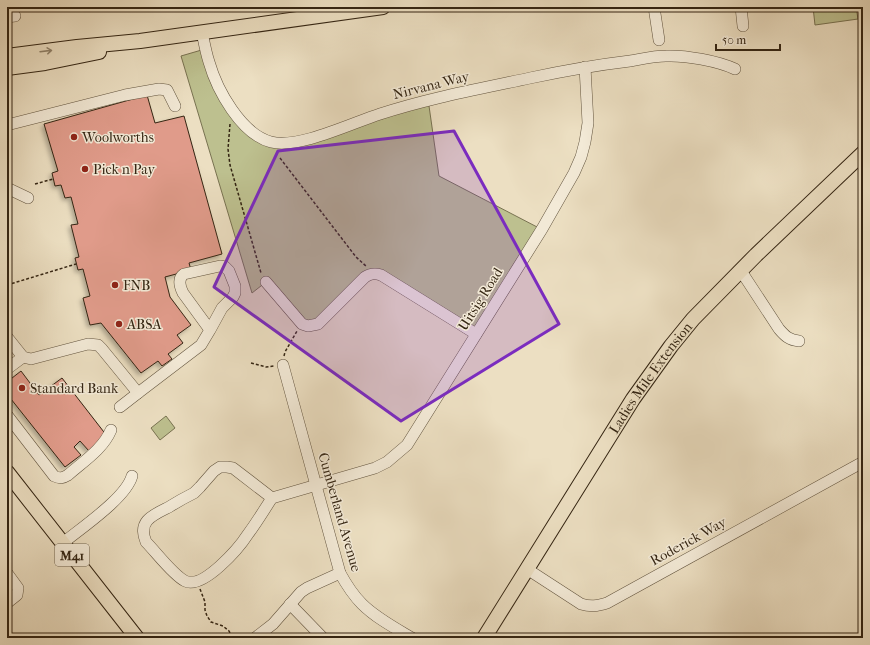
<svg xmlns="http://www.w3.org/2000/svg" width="870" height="645" font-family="'IM FELL French Canon',serif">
<defs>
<filter id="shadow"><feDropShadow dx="-2.5" dy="2.5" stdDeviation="2" flood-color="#0004"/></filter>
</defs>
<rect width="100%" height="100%" fill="#ecdfc2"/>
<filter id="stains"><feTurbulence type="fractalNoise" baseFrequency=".005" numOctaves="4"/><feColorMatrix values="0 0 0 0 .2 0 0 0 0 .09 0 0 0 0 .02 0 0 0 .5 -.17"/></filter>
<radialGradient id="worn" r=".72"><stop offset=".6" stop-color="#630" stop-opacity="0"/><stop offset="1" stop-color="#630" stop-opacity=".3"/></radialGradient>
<g fill="#bdc08f" stroke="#787251">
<polygon points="813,7 856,7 858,19 815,25"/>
<polygon points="205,49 208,62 248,126 281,142 428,99 439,176 539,228 476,334 377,273 308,326 266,282 252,293 181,56"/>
<polygon points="166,416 175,428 160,440 151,428"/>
</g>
<g fill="#e09b8a" stroke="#342513" filter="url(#shadow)">
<polygon points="147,95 155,123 184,116 222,254 189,263 191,270 165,277 170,297 191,325 177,335 183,343 168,354 172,359 162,366 158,361 141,373 101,323 90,325 83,298 90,296 83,269 78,270 75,258 79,257 71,225 78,224 71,197 65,198 61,185 55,186 52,173 58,171 44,124"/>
<polygon points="21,371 39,395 62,378 107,436 89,451 80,441 74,447 81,455 65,467 7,394 7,382"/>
</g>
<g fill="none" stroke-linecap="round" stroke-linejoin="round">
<g stroke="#62543f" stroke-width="12">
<g id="minor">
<polyline points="304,7 305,18"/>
<polyline points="654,7 659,40"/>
<polyline points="741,7 743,26"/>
<polyline points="7,17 15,16"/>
<path d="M202 32C204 42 206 53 209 62 217 90 241 134 271 142 299 149 352 123 380 114 429 98 479 89 530 78 563 71 596 65 630 61 642 59 654 56 666 56 685 55 718 61 735 69"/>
<polyline points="7,125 125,95 159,89 167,90 175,106"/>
<polyline points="7,188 28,198"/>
<path d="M741 271 779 329C785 336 789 340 799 341"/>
<path d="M266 282 302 324 308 326 318 324 365 277C371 273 375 273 381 275L476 334"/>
<path d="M7 337 23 357 31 359 88 344 98 345 102 349 138 393 201 345 210 330 222 308 233 297 235 293V286L229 271 225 267 220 266 184 274C177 279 180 287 183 293L210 330"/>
<path d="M283 365 340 573C346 584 353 595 362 604 376 618 395 628 412 638"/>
<polyline points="7,369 23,357"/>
<polyline points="120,407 138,393"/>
<path d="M7 415 54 476C60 479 63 478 68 475 84 461 103 449 111 430"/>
<path d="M272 498 233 468 227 467H220L214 471 200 487 194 493C186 497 177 502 169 507 153 515 137 521 146 542 156 552 173 575 185 581 203 590 239 548 248 534 257 522 264 510 272 498L375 468 387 462 407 445 542 229 574 173 581 157 585 142 588 123 585 67"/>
<path d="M63 543C81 528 126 498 132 476"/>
<path d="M527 569 581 604C591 607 597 606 607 603L863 462"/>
<polyline points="7,573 18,588 17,595 7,603"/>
<polyline points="290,604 323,638"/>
<polyline points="255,638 273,624 301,592 307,588 340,573"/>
</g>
</g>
<g stroke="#342513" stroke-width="16">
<g id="major">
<polyline points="7,56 77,47 140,41 383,7"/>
<polyline points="7,68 45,63 99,52"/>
<polyline points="7,472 137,638"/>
<path id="s1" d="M484 638 633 399 671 346 693 319 756 255 863 153"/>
</g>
</g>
<g stroke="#342513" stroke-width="1.5" stroke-dasharray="3 2" stroke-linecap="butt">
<polyline points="230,124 228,149 230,165 261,273"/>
<polyline points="280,158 356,257 366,266"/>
<polyline points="35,184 53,179"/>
<polyline points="7,285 76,264"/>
<polyline points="284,356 285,352 297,331"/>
<polyline points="251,363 266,367 274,366"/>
<polyline points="200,589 205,602 205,610 207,616 211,622 223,626 229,631 233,638"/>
</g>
<use href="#minor" stroke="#f3ead7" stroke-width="11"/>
<use href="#major" stroke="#ecdfc2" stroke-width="14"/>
</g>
<defs><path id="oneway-shaft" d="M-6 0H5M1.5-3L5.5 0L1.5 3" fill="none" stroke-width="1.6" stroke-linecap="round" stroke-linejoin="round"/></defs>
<use stroke="#90826a" href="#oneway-shaft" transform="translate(46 51) rotate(-7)"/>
<path fill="#7b2cbf" fill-opacity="0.2" stroke="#7b2cbf" stroke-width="3" stroke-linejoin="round" d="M454 131 559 324 401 421 214 287 278 151Z"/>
<g fill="#8f2418" stroke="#f3ead7" stroke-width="1.5">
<circle cx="74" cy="137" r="4"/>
<circle cx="85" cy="169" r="4"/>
<circle cx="115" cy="285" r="4"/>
<circle cx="119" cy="324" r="4"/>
<circle cx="22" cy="388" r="4"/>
</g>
<g text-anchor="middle" stroke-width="3" stroke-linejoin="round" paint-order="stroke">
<rect fill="#f3ead7" stroke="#6d604e" stroke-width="1" x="55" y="544" width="34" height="22" rx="3"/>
<g font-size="13" font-weight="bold" fill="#342513">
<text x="72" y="560">M41</text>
</g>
<g font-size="14" fill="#342513" stroke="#f3ead7">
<text transform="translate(431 85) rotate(-14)" y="5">Nirvana Way</text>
<text transform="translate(480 299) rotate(-58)" y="5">Uitsig Road</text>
<text dy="5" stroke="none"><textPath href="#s1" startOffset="309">Ladies Mile Extension</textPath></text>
<text transform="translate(340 512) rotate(74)" y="5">Cumberland Avenue</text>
<text transform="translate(688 541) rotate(-29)" y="5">Roderick Way</text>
</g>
<g font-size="14" fill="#342513" stroke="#f3ead7" text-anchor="start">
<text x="82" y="142">Woolworths</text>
<text x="93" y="174">Pick n Pay</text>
<text x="123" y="290">FNB</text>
<text x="127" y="329">ABSA</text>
<text x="30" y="393">Standard Bank</text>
</g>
</g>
<rect width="870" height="645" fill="none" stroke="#ecdfc2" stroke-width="24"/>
<rect x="8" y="8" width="854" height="629" fill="none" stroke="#342513" stroke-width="2"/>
<rect x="12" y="12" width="846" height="621" fill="none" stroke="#342513"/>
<path d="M716 44v6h64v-6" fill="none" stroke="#342513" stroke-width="2"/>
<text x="722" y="44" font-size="12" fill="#342513" stroke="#f3ead7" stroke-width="3" paint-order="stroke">50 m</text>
<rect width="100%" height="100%" filter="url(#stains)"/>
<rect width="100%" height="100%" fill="url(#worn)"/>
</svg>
